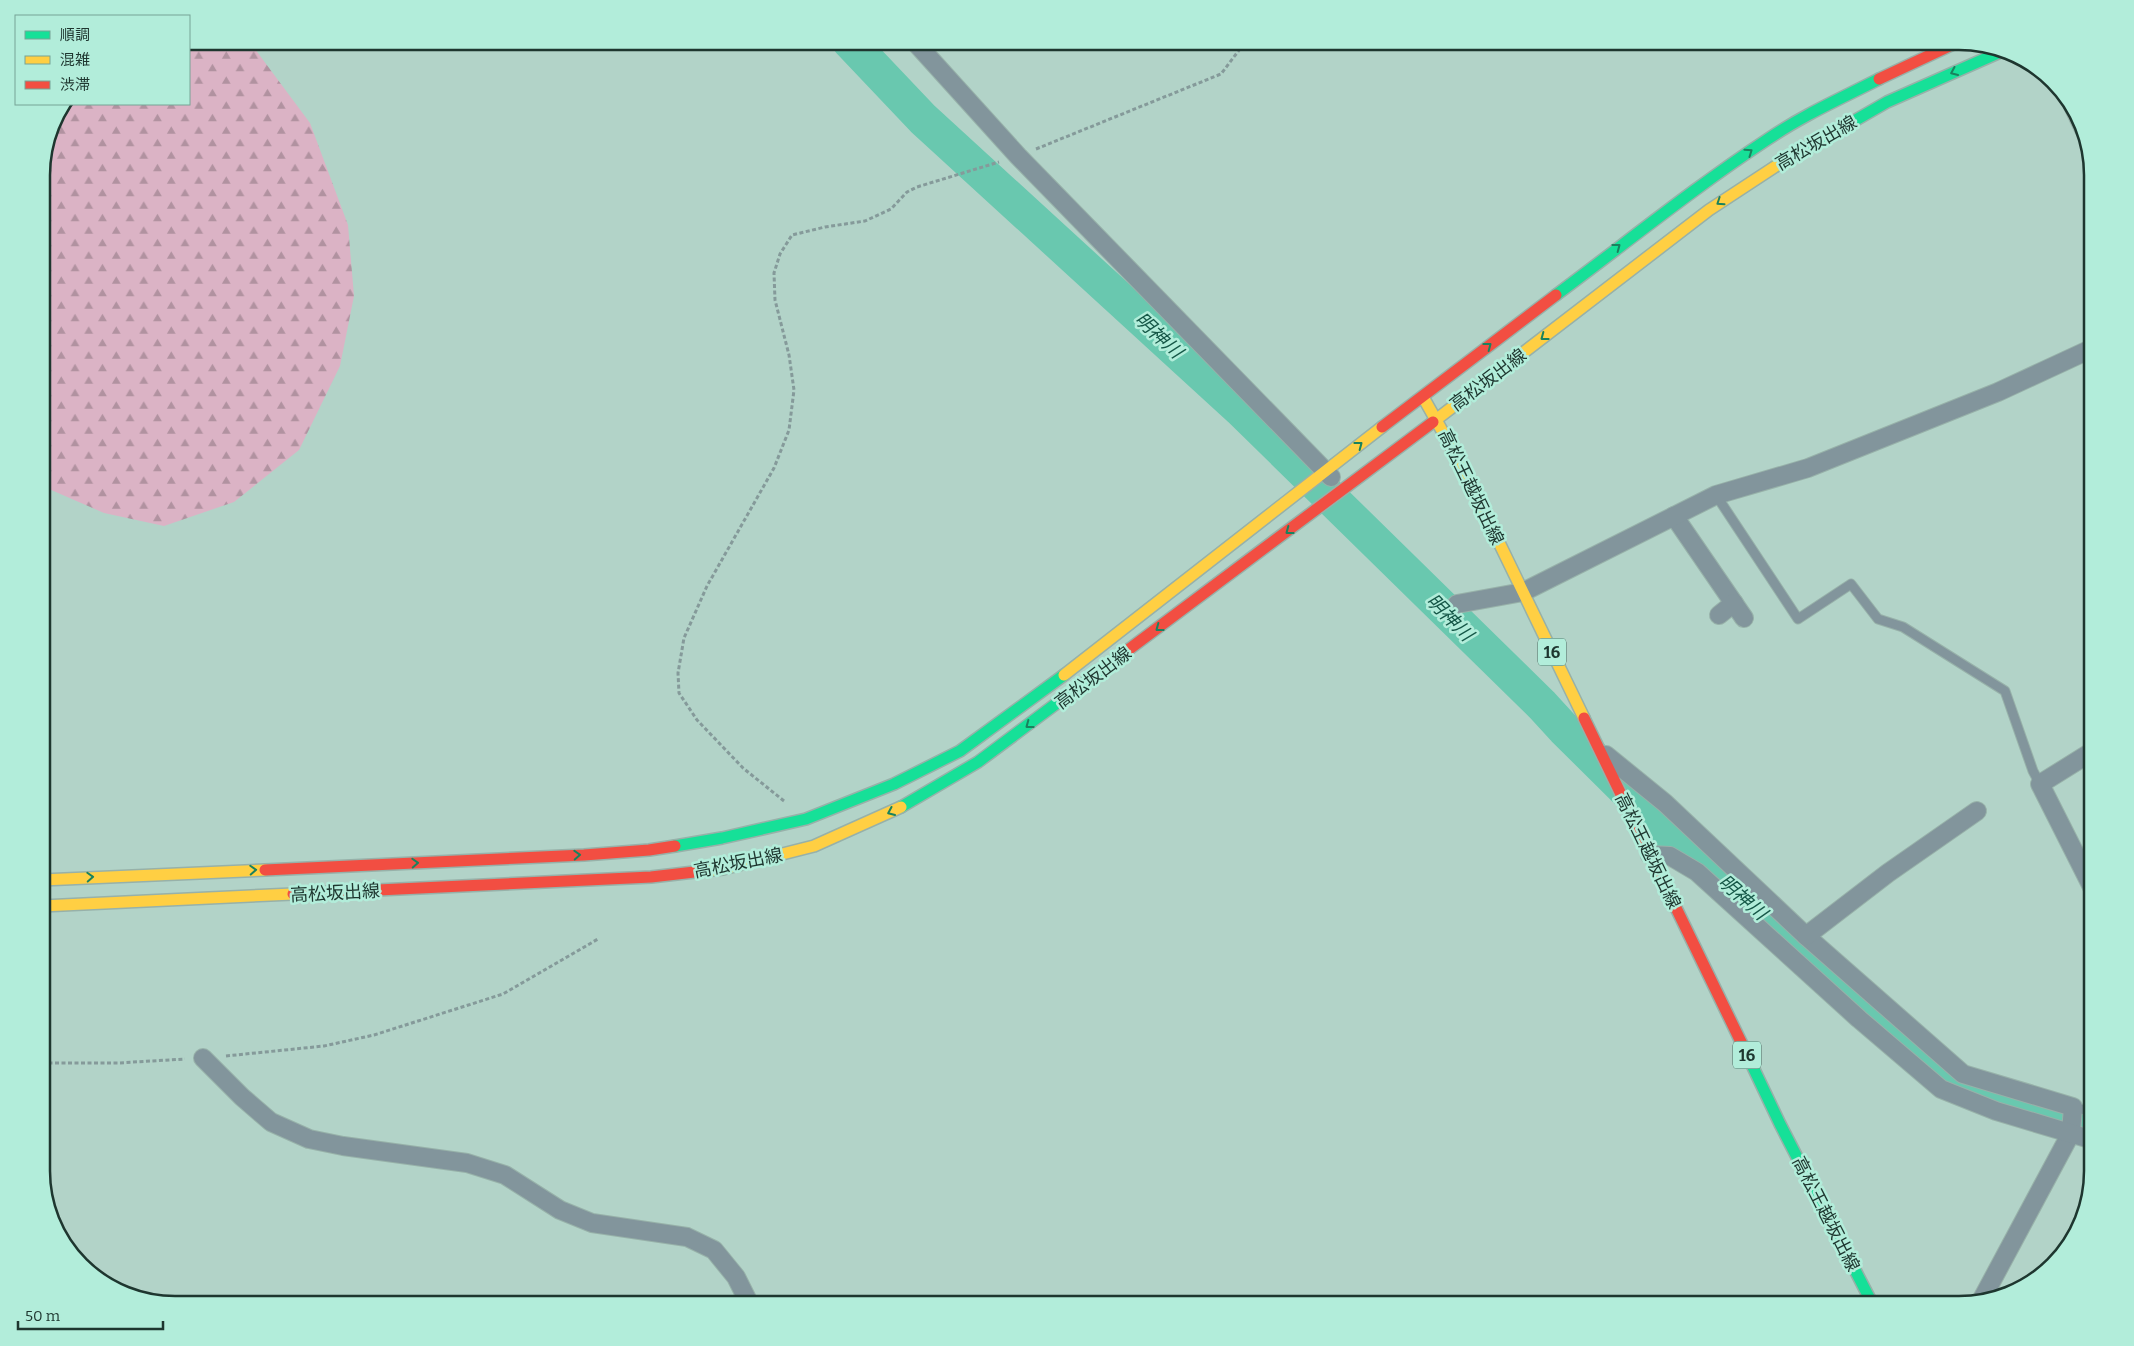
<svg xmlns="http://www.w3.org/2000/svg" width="2134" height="1346" font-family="Bitter,'Noto Sans JP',serif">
<defs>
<pattern id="forest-firs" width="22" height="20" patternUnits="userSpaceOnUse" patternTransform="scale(1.25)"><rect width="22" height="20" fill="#dbb3c5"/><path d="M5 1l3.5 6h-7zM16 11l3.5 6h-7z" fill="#b192a0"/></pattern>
</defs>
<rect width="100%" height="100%" fill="#b2d3c8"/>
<polygon fill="url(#forest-firs)" points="189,41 249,41 310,123 348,225 354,296 340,366 299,450 234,502 164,526 104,513 42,486 42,166 52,123 65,104 189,104"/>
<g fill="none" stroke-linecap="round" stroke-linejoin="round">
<polyline stroke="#69c8af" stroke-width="35" points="849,41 923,119 1240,409 1542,705 1564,729 1677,841 1883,1019 1937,1071 1975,1091 2093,1127"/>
<g stroke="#97b1a9" stroke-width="11">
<g id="lane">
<polyline points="1716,495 1798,619 1851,584 1878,619 1903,627 2005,691 2033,771 2040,784"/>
<polyline points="2073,1107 2093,1112"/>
</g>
</g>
<g stroke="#97b1a9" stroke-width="20">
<g id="street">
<polyline points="914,41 1018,156 1331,477"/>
<polyline points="1674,516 1744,618"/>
<polyline points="1457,604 1523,592 1716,495 1808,468 1998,392 2093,348"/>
<polyline points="1719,615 1734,603"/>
<polyline points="2093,751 2040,784 2093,889"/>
<polyline points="1606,755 1665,803 1806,936 1963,1074 2073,1107 2071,1133 1982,1299"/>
<polyline points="1650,855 1670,856 1697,872 1859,1019 1941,1089 1996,1111 2093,1140"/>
<polyline points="1806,936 1888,873 1977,811"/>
<polyline points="203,1058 242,1097 271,1122 309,1139 343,1146 467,1163 505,1175 560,1210 592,1223 687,1237 714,1250 736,1277 750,1305"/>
</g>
</g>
<g stroke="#97b1a9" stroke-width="14">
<g id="fast">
<polyline points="1776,166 1887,102 1998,53"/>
<path d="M1556 295C1626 243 1695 187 1768 139 1803 115 1842 98 1879 79"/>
<polyline points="901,807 978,762 1120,656"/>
<polyline points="675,846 722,838 806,819 894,784 960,751 1064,675"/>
<polyline points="1742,1044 1780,1124 1873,1305"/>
</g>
</g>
<g stroke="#97b1a9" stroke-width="14">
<g id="slow">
<polyline points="1423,397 1462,466 1584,718"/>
<polyline points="1433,422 1709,210 1776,166"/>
<polyline points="1064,675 1382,427"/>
<polyline points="703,871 723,869 814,846 901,807"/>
<polyline points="42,880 265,870"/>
<polyline points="42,906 293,894"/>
</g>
</g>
<g stroke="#97b1a9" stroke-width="14">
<g id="jam">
<polyline points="1879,79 1960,41"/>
<polyline points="2066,98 2081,130"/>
<polyline points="1382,427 1556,295"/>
<polyline points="1120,656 1433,422"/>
<polyline points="1584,718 1742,1044"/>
<polyline points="265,870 584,855 649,850 675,846"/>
<polyline points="293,894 651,877 703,871"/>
</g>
</g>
<g stroke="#859a9a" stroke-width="3" stroke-dasharray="4 2.5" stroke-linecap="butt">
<polyline points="1036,149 1221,74 1246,41"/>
<polyline points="784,801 743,768 697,720 679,693 678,673 684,638 707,586 774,468 789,430 794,390 789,355 775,300 774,273 780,254 792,235 825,227 865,221 891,209 907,192 917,187 999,162"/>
<polyline points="226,1056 324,1046 374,1035 503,994 598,939"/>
<polyline points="42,1063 118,1063 185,1059"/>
</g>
<use href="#lane" stroke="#82959c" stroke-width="9"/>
<use href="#street" stroke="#82959c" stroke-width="18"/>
<use href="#fast" stroke="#16e098" stroke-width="11"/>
<use href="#slow" stroke="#ffcf43" stroke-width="11"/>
<use href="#jam" stroke="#f24e42" stroke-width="11"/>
</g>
<defs><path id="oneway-chevron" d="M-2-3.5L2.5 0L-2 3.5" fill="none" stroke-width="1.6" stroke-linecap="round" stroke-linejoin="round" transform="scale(1.25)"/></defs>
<g stroke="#1a825e">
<use href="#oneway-chevron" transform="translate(1954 72) rotate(156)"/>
<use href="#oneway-chevron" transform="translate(1749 152) rotate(-35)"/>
<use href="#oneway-chevron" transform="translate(1720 202) rotate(146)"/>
<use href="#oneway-chevron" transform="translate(1617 247) rotate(-37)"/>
<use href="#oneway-chevron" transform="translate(1544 337) rotate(143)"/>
<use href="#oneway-chevron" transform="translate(1488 346) rotate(-37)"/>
<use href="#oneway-chevron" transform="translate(1359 445) rotate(-37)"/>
<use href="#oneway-chevron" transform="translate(1289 531) rotate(143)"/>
<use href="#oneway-chevron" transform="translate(1159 628) rotate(143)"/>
<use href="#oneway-chevron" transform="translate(1029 725) rotate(143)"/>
<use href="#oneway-chevron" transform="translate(891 812) rotate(156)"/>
<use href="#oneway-chevron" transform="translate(577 855) rotate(-3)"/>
<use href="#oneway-chevron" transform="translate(415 863) rotate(-3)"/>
<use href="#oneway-chevron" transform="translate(253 870) rotate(-3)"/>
<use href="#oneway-chevron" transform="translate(90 877) rotate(-3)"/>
</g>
<g text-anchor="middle" stroke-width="5" stroke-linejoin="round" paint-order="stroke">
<g fill="#b2edda" stroke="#4a6d62" stroke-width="1">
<rect x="1538" y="638.5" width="28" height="27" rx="4"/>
<rect x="1733" y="1041.5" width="28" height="27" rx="4"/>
</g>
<g font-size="16" font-weight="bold" fill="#1e362f">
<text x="1552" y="658">16</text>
<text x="1747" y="1061">16</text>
</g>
<g font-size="18" fill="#1e362f" stroke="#b2edda">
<text transform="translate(1816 143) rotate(-30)" y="6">高松坂出線</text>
<text transform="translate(1488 380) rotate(-37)" y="6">高松坂出線</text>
<text transform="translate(1471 487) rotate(64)" y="6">高松王越坂出線</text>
<text transform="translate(1093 678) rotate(-37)" y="6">高松坂出線</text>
<text transform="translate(1648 851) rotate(64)" y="6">高松王越坂出線</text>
<text transform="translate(738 863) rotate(-11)" y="6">高松坂出線</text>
<text transform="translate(335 893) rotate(-3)" y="6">高松坂出線</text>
<text transform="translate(1826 1214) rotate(63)" y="6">高松王越坂出線</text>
</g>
<g font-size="19" font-style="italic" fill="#165848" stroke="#b2edda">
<text transform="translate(1159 335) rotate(43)" y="7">明神川</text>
<text transform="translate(1450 617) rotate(45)" y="7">明神川</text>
<text transform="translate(1743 897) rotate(41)" y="7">明神川</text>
</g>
</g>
<path d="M0 0H2134V1346H0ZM175 50H1959A125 125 0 0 1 2084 175V1171A125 125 0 0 1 1959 1296H175A125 125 0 0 1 50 1171V175A125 125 0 0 1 175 50Z" fill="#b2edda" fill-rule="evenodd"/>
<path fill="none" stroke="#1e362f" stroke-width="2.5" d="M175 50H1959A125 125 0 0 1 2084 175V1171A125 125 0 0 1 1959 1296H175A125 125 0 0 1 50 1171V175A125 125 0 0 1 175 50Z"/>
<rect x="15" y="15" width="175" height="90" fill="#b2edda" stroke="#77a496"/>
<rect x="25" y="31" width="25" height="8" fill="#16e098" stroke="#77a496"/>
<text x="60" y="40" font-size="15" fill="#1e362f">順調</text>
<rect x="25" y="56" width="25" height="8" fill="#ffcf43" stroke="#77a496"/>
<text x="60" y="65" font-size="15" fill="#1e362f">混雑</text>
<rect x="25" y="81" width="25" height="8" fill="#f24e42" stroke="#77a496"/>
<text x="60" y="90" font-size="15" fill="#1e362f">渋滞</text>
<path d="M18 1321v8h145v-8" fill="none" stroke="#1e362f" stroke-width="2.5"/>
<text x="25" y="1321" font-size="15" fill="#1e362f" stroke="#b2edda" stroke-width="4" paint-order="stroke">50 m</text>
</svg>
